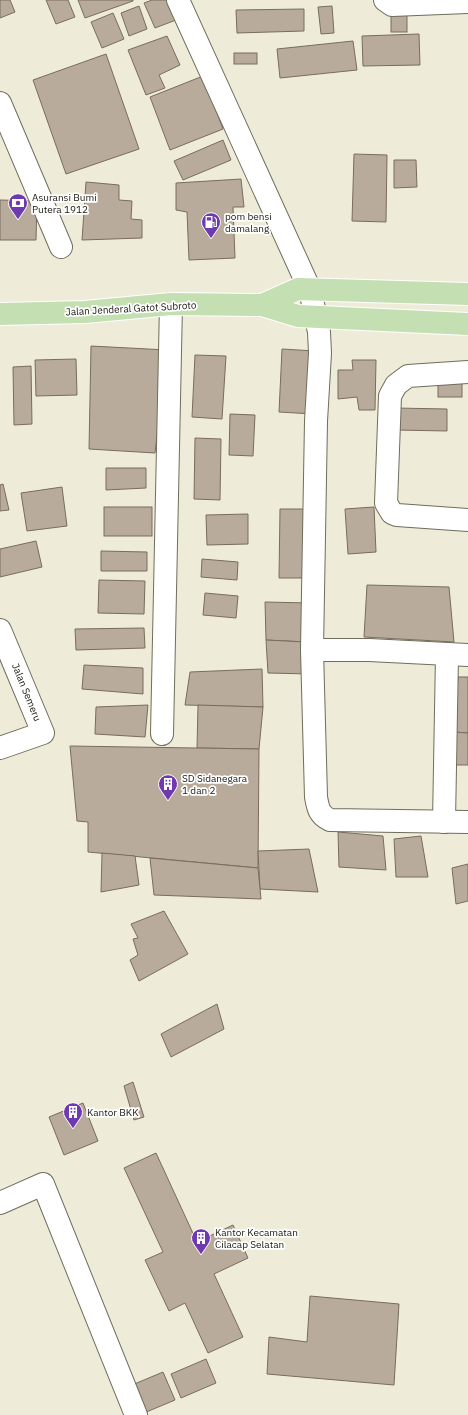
<svg xmlns="http://www.w3.org/2000/svg" width="468" height="1415" font-family="'IBM Plex Sans',sans-serif">
<rect width="100%" height="100%" fill="#eeecd8"/>
<g fill="#b8ab9c" stroke="#796c5e">
<polygon points="0,0 10,0 15,12 0,18"/>
<polygon points="46,0 68,0 75,17 56,24"/>
<polygon points="78,0 133,0 133,1 85,18"/>
<polygon points="152,0 168,0 176,20 155,28 144,3"/>
<polygon points="139,6 147,29 129,36 121,13"/>
<polygon points="332,6 334,33 321,34 318,7"/>
<polygon points="304,9 304,31 237,33 236,10"/>
<rect x="391" y="9" width="16" height="23"/>
<polygon points="113,13 124,39 102,48 91,22"/>
<polygon points="419,34 420,65 363,66 362,36"/>
<polygon points="167,36 180,65 159,75 165,88 146,95 128,50"/>
<polygon points="353,41 357,70 280,78 277,49"/>
<rect x="234" y="53" width="23" height="11"/>
<polygon points="106,54 139,149 66,174 33,80"/>
<polygon points="203,76 223,129 170,150 150,97"/>
<polygon points="223,140 231,160 183,180 174,161"/>
<polygon points="354,154 387,155 386,222 352,221"/>
<polygon points="394,160 416,160 417,187 394,188"/>
<polygon points="241,179 244,207 233,207 235,258 189,260 187,212 176,210 176,183"/>
<polygon points="86,182 119,185 119,200 132,201 131,219 142,220 142,238 82,240"/>
<polygon points="0,200 37,201 36,240 0,240"/>
<polygon points="91,346 167,350 155,453 89,449"/>
<polygon points="282,349 315,351 313,414 279,412"/>
<polygon points="195,355 226,356 222,419 192,417"/>
<polygon points="76,359 77,395 36,396 35,360"/>
<polygon points="352,360 376,360 375,410 359,410 357,397 338,399 338,370 353,370"/>
<polygon points="31,366 32,424 14,425 13,367"/>
<rect x="438" y="378" width="24" height="19"/>
<polygon points="396,408 447,409 447,431 396,430"/>
<polygon points="230,414 255,415 253,456 229,455"/>
<polygon points="195,438 221,439 220,500 194,499"/>
<polygon points="106,468 146,468 146,488 106,490"/>
<polygon points="3,484 9,510 0,511 0,485"/>
<polygon points="62,487 67,526 27,531 21,493"/>
<rect x="104" y="507" width="48" height="29"/>
<polygon points="374,507 376,552 348,554 345,509"/>
<polygon points="280,509 308,509 307,578 279,578"/>
<polygon points="248,514 248,544 207,545 206,515"/>
<polygon points="36,541 42,567 0,577 0,549"/>
<polygon points="101,551 147,552 147,571 101,571"/>
<polygon points="202,559 238,562 237,580 201,577"/>
<polygon points="99,580 145,581 144,614 98,613"/>
<polygon points="367,585 449,587 454,642 364,637"/>
<polygon points="205,593 238,596 236,618 203,615"/>
<polygon points="265,602 309,603 306,642 266,640"/>
<polygon points="144,628 145,648 76,650 75,629"/>
<polygon points="266,640 306,642 310,674 268,673"/>
<polygon points="84,665 143,668 143,694 82,689"/>
<polygon points="262,669 263,707 185,705 190,672"/>
<polygon points="458,677 468,677 468,733 454,732"/>
<polygon points="148,705 145,737 95,734 96,707"/>
<polygon points="198,705 263,707 259,749 197,748"/>
<polygon points="454,732 468,733 468,765 451,765"/>
<polygon points="70,746 259,749 258,868 88,852 88,822 77,821"/>
<polygon points="338,832 383,836 386,870 339,867"/>
<polygon points="421,836 428,877 396,877 394,839"/>
<polygon points="309,849 318,892 260,889 258,851"/>
<polygon points="102,853 135,856 139,885 101,892"/>
<polygon points="150,858 258,868 261,899 154,895"/>
<polygon points="468,864 468,901 456,904 452,868"/>
<polygon points="164,911 188,954 139,981 130,960 138,955 133,939 138,938 131,924"/>
<polygon points="217,1004 224,1029 171,1057 161,1034"/>
<polygon points="133,1082 144,1117 134,1120 124,1086"/>
<polygon points="83,1103 98,1141 64,1155 49,1117"/>
<polygon points="156,1153 197,1242 233,1225 248,1258 214,1274 243,1337 208,1353 185,1303 169,1311 145,1260 163,1252 124,1168"/>
<polygon points="310,1296 399,1304 394,1385 267,1374 269,1337 307,1342"/>
<polygon points="206,1359 216,1383 181,1398 171,1374"/>
<polygon points="163,1372 175,1400 144,1413 132,1385"/>
</g>
<g fill="none" stroke-linecap="round" stroke-linejoin="round">
<g stroke="#6f6d5b" stroke-width="24">
<g id="minor">
<polyline points="178,0 310,290 319,332 320,353 316,421 312,650 369,650 468,655"/>
<polyline points="385,0 392,5 468,2"/>
<polyline points="0,103 61,247"/>
<polyline points="468,372 408,376 396,385 390,396 386,503 392,513 397,515 468,520"/>
<polyline points="0,630 43,733 0,748"/>
<path d="M312 650 316 797C318 808 319 815 330 820L468 822"/>
<polyline points="162,734 171,304"/>
<polyline points="444,822 447,655"/>
<polyline points="0,1203 43,1184 136,1415"/>
</g>
</g>
<g stroke="#fff" stroke-width="24">
<g id="major">
<polyline points="262,305 298,289 468,294"/>
<polyline points="0,314 85,312 171,304 262,305 298,316 468,324"/>
</g>
</g>
<use href="#minor" stroke="#fff" stroke-width="22"/>
<use href="#major" stroke="#c4dfb2" stroke-width="22"/>
</g>
<defs>
<g id="bank-pin" transform="scale(1)"><path d="M0 17L-7.5 6A9.5 9.5 0 1 1 7.5 6Z" fill="#6f39b0" stroke="#fff"/><path d="M-6-4H6V4H-6ZM0-2.3a2.3 2.3 0 1 0 0 4.6a2.3 2.3 0 1 0 0-4.6Z" fill="#fff"/></g>
<g id="fuel-pin" transform="scale(1)"><path d="M0 17L-7.5 6A9.5 9.5 0 1 1 7.5 6Z" fill="#6f39b0" stroke="#fff"/><path d="M-5.5-6h7V0h2V4h1.3V-2.5L3-4.5l.8-.8L6-3V5H2.5V1h-1V6h-7ZM-4.2-4.7v3.2H.2V-4.7Z" fill="#fff"/></g>
<g id="building-pin" transform="scale(1)"><path d="M0 17L-7.5 6A9.5 9.5 0 1 1 7.5 6Z" fill="#6f39b0" stroke="#fff"/><path d="M-4-6H4V6H1V3H-1V6H-4ZM-2.5-4.3h1.7v1.8h-1.7ZM.8-4.3h1.7v1.8H.8ZM-2.5-1h1.7V.8h-1.7ZM.8-1h1.7V.8H.8Z" fill="#fff"/></g>
</defs>
<g fill-rule="evenodd">
<use href="#bank-pin" x="18" y="203"/>
<use href="#fuel-pin" x="211" y="222"/>
<use href="#building-pin" x="168" y="784"/>
<use href="#building-pin" x="73" y="1112"/>
<use href="#building-pin" x="201" y="1238"/>
</g>
<g text-anchor="middle" stroke-width="3.5" stroke-linejoin="round" paint-order="stroke">
<g font-size="10" fill="#181710" stroke="#fff" text-anchor="start">
<text x="32" y="201">Asuransi Bumi<tspan x="32" dy="12">Putera 1912</tspan></text>
<text x="225" y="220">pom bensi<tspan x="225" dy="12">damalang</tspan></text>
<text x="182" y="782">SD Sidanegara<tspan x="182" dy="12">1 dan 2</tspan></text>
<text x="87" y="1116">Kantor BKK</text>
<text x="215" y="1236">Kantor Kecamatan<tspan x="215" dy="12">Cilacap Selatan</tspan></text>
</g>
<g font-size="10" fill="#181710" stroke="#fff">
<text transform="translate(131 308) rotate(-3)" y="4">Jalan Jenderal Gatot Subroto</text>
<text transform="translate(27 692) rotate(68)" y="4">Jalan Semeru</text>
</g>
</g>
</svg>
